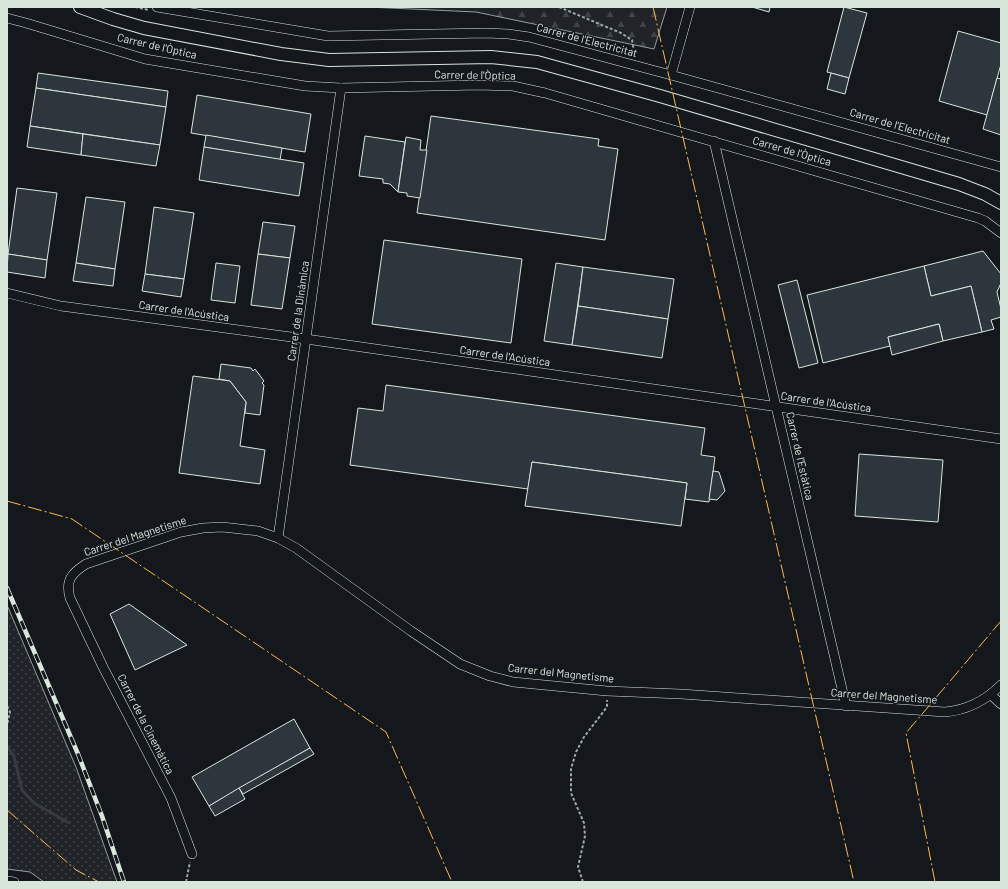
<svg xmlns="http://www.w3.org/2000/svg" width="1008" height="889" font-family="Barlow,sans-serif">
<defs>
<pattern id="grass-dots" width="8" height="8" patternUnits="userSpaceOnUse"><rect width="8" height="8" fill="#202428"/><path d="M2 2h.1M6 6h.1" fill="none" stroke="#404447" stroke-width="1.8" stroke-linecap="round"/></pattern>
<pattern id="forest-firs" width="22" height="20" patternUnits="userSpaceOnUse"><rect width="22" height="20" fill="#202428"/><path d="M5 1l3.5 6h-7zM16 11l3.5 6h-7z" fill="#404447"/></pattern>
</defs>
<rect width="100%" height="100%" fill="#14181c"/>
<polygon fill="url(#grass-dots)" stroke="#939e99" points="7,605 76,767 117,882 44,882 30,872 7,869"/>
<polygon fill="url(#forest-firs)" stroke="#939e99" points="368,7 667,7 654,49 476,12"/>
<g fill="none" stroke-linecap="round" stroke-linejoin="round">
<polyline stroke="#363b3e" stroke-width="3" points="7,746 14,756 22,790 34,803 69,823"/>
</g>
<g fill="#2c363c" stroke="#d8e6dc">
<polygon points="752,7 770,7 769,12"/>
<polygon points="844,7 867,13 849,78 827,72"/>
<polygon points="958,31 1001,43 1001,64 987,115 939,101"/>
<polygon points="38,73 168,91 166,107 36,88"/>
<polygon points="831,73 849,78 845,94 827,89"/>
<polygon points="997,78 1001,79 1001,135 983,129"/>
<polygon points="36,88 166,107 160,145 30,126"/>
<polygon points="197,95 311,114 305,152 191,133"/>
<polygon points="431,116 599,139 598,146 618,149 605,240 417,213"/>
<polygon points="30,126 83,134 81,155 27,147"/>
<polygon points="83,134 160,145 156,166 81,155"/>
<polygon points="206,135 282,148 280,160 204,147"/>
<polygon points="365,136 405,142 398,192 390,184 383,183 383,179 359,176"/>
<polygon points="406,137 421,140 420,150 427,150 420,198 407,196 407,193 398,192"/>
<polygon points="204,147 304,163 299,196 199,180"/>
<polygon points="17,188 57,193 47,260 8,254"/>
<polygon points="86,197 125,202 115,269 76,263"/>
<polygon points="154,207 194,213 184,279 145,274"/>
<polygon points="263,222 295,226 290,258 258,254"/>
<polygon points="384,240 522,259 511,343 372,324"/>
<polygon points="983,251 1001,274 1001,283 997,292 1001,309 1001,317 991,320 994,329 982,332 971,286 931,296 924,266"/>
<polygon points="8,254 47,260 45,278 7,272"/>
<polygon points="258,254 290,258 282,309 251,305"/>
<polygon points="76,263 115,269 113,286 73,281"/>
<polygon points="216,263 240,266 235,303 211,300"/>
<polygon points="556,263 583,267 572,345 544,341"/>
<polygon points="924,266 931,296 971,286 982,332 943,341 939,324 888,337 890,346 823,363 807,295"/>
<polygon points="583,267 674,279 668,319 578,306"/>
<polygon points="145,274 184,279 181,297 142,291"/>
<polygon points="797,280 818,363 799,368 778,285"/>
<polygon points="578,306 668,319 662,358 572,345"/>
<polygon points="939,324 943,341 892,355 888,337"/>
<polygon points="221,364 251,368 253,371 255,369 264,381 262,383 264,385 260,415 245,413 246,402 230,381 219,379"/>
<polygon points="193,376 230,381 246,402 240,446 265,450 260,484 179,473"/>
<polygon points="386,385 705,428 701,455 715,457 709,502 685,499 687,483 532,462 528,489 350,465 358,408 383,411"/>
<polygon points="859,454 943,460 938,522 855,516"/>
<polygon points="532,462 687,483 681,526 525,506"/>
<polygon points="713,471 719,472 725,491 717,500 709,499"/>
<polygon points="129,604 187,645 135,670 110,614"/>
<polygon points="294,719 310,748 209,806 192,777"/>
<polygon points="310,748 314,754 243,794 239,788"/>
<polygon points="239,788 245,799 215,816 209,806"/>
</g>
<g fill="none" stroke-linecap="round" stroke-linejoin="round">
<g stroke="#d8e6dc" stroke-width="10">
<g id="minor">
<polyline points="157,7 328,36 487,33 508,34 529,37 671,75 1001,167"/>
<polyline points="7,18 26,23 145,59 305,86 341,88 479,85 513,86 545,93 978,218 985,221 1001,233"/>
<polyline points="671,75 690,7"/>
<polyline points="714,141 846,706"/>
<polyline points="7,293 61,306 306,339 1001,439"/>
<polyline points="278,538 341,88"/>
<polyline points="991,695 1001,704"/>
<path d="M192 854 171 798 103 667 70 598C65 580 72 573 86 564L181 532 203 528 222 527 258 531 278 538 296 548 411 631 460 664 490 676 513 682 607 691 681 694 945 712C968 710 985 701 1001 685"/>
<polyline points="7,881 14,882"/>
</g>
</g>
<g stroke="#d8e6dc" stroke-width="14">
<polyline id="tertiary" points="80,7 113,19 144,28 281,54 329,60 491,57 537,62 660,96 959,184 985,194 1001,203"/>
</g>
<g stroke="#9da8a2" stroke-width="2" stroke-dasharray="3 2" stroke-linecap="butt">
<polyline points="135,7 149,10"/>
<polyline points="559,7 621,33 632,40 635,57"/>
<polyline points="7,706 10,712 7,725"/>
<polyline points="186,882 190,862"/>
<polyline points="583,882 578,867 585,836 584,823 571,793 571,769 576,752 584,737 607,707 607,700"/>
</g>
<use href="#minor" stroke="#14181c" stroke-width="9"/>
<use href="#tertiary" stroke="#14181c" stroke-width="12"/>
<g stroke="#d8e6dc" stroke-width="4.5">
<polyline id="rail" points="7,588 78,754 102,816 124,882"/>
</g>
<use href="#rail" stroke="#14181c" stroke-width="3" stroke-dasharray="9" stroke-linecap="butt"/>
<g stroke="#ffb74d" stroke-width="1" stroke-dasharray="14 3 2 3" stroke-linecap="butt">
<polyline points="653,7 854,882"/>
<polyline points="7,501 72,519 386,732 452,882"/>
<polyline points="7,810 76,870 99,882"/>
<polyline points="935,882 906,733 1001,621"/>
</g>
</g>
<g text-anchor="middle" stroke-width="3" stroke-linejoin="round" paint-order="stroke">
<g font-size="11" fill="#d8e6dc" stroke="#14181c">
<text transform="translate(587 40) rotate(15)" y="4">Carrer de l'Electricitat</text>
<text transform="translate(157 46) rotate(13)" y="4">Carrer de l'Òptica</text>
<text transform="translate(475 75) rotate(1)" y="4">Carrer de l'Òptica</text>
<text transform="translate(900 126) rotate(16)" y="4">Carrer de l'Electricitat</text>
<text transform="translate(792 151) rotate(16)" y="4">Carrer de l'Òptica</text>
<text transform="translate(184 311) rotate(8)" y="4">Carrer de l'Acústica</text>
<text transform="translate(298 311) rotate(-82)" y="4">Carrer de la Dinàmica</text>
<text transform="translate(505 356) rotate(8)" y="4">Carrer de l'Acústica</text>
<text transform="translate(826 402) rotate(8)" y="4">Carrer de l'Acústica</text>
<text transform="translate(800 456) rotate(77)" y="4">Carrer de l'Estàtica</text>
<text transform="translate(135 536) rotate(-18)" y="4">Carrer del Magnetisme</text>
<text transform="translate(561 673) rotate(6)" y="4">Carrer del Magnetisme</text>
<text transform="translate(884 696) rotate(4)" y="4">Carrer del Magnetisme</text>
<text transform="translate(146 724) rotate(63)" y="4">Carrer de la Cinemàtica</text>
</g>
</g>
<rect width="1008" height="889" fill="none" stroke="#d8e6dc" stroke-width="16"/>
</svg>
